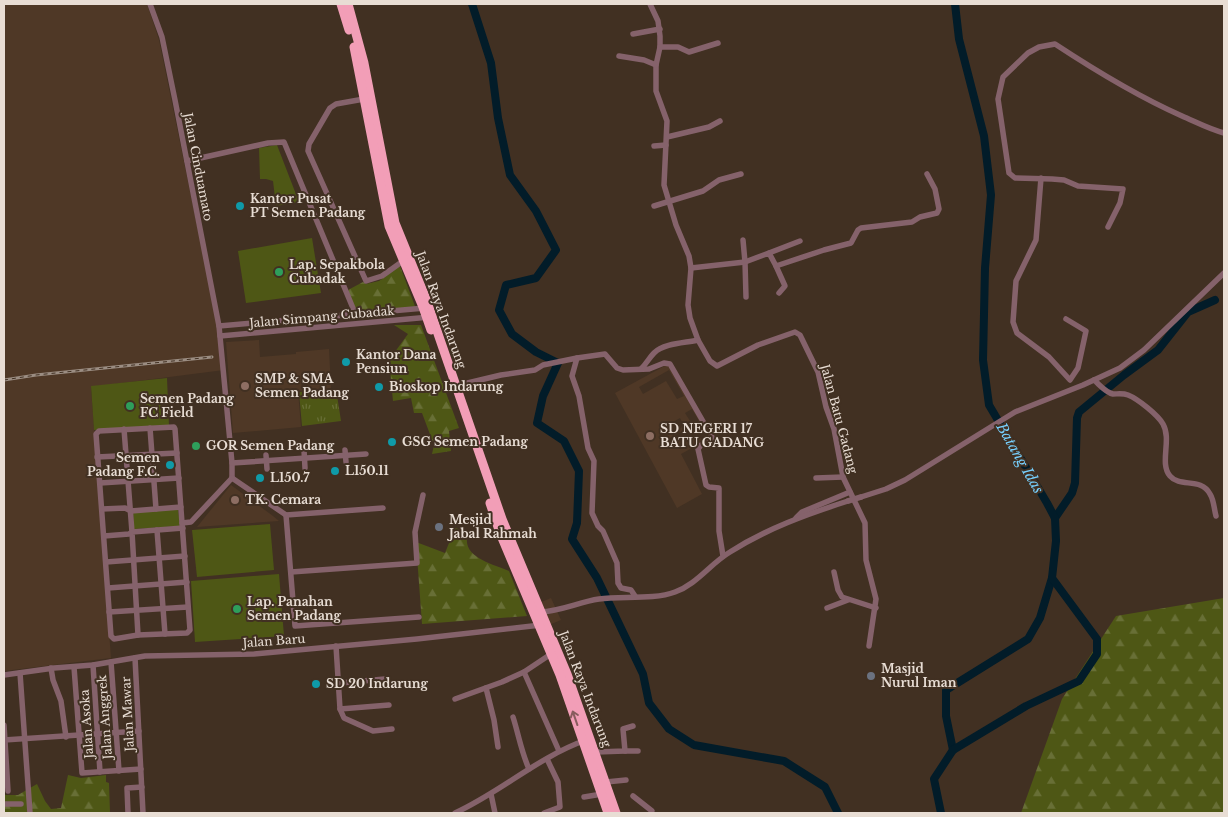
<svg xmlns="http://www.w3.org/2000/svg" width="1228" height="817" font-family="'Libre Baskerville',serif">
<defs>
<pattern id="grass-tufts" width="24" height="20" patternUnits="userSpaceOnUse" patternTransform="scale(1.25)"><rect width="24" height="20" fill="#4e5715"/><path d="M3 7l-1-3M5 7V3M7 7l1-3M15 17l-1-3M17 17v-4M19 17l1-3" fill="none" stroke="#686f36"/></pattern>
<pattern id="forest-firs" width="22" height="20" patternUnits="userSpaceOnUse" patternTransform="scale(1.25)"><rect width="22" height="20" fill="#4e5715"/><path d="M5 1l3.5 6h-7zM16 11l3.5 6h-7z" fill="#686f36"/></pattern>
</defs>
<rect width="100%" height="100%" fill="#413022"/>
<g fill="#4f3826" fill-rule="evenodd">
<polygon points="4,4 147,4 159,40 218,328 224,370 91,387 111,658 4,671"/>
<polygon points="259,340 260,357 296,354 296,352 329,349 331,388 298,391 301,427 233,433 226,342"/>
<path d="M670 363 710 438 681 454 702 494 677 508 615 393ZM669 370 684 396 677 399 666 381 643 394 639 387ZM692 409 708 436 702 440 685 413ZM680 418 684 426 663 438 659 430ZM686 429 690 435 668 447 665 441Z"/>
<polygon points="231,485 273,516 279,521 197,527"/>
<polygon points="551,598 561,620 549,625 539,603"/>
</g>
<polygon fill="url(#grass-tufts)" points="336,389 341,421 302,426 299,392"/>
<g fill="url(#forest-firs)">
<polygon points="400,266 416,309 357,314 348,290 363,282 366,284 379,281"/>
<polygon points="394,325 421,325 459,428 449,431 451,451 432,454 434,445 422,413 414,413 411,398 393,401 389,360 408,334"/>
<path d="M455 528 469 532C458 556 492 564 509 571L527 616 422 624 416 542 445 553Z"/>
<polygon points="1224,598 1224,813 1021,813 1062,699 1116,616"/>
<polygon points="68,775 81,778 106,775 106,782 109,783 110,813 4,813 4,795 18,795 37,784 45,801 51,809 61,808"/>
</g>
<g fill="#4e5715">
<polygon points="277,145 299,202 276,206 273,181 266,179 260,179 259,148"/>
<polygon points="312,238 321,293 246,303 238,251"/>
<polygon points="167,378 169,426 94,430 91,386"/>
<polygon points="178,509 180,526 134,529 133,512"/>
<polygon points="270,524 274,570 197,577 192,530"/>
<polygon points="279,574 284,636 195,642 191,581"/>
</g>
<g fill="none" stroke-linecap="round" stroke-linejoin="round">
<g stroke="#021c29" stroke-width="8">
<polyline points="472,4 491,63 498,118 510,175 536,211 556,250 536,278 506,285 499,310 512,334 536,352 558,363 543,396 537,423 564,441 579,471 577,523 572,539 597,578 643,674 649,703 669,729 694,745 784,761 825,787 838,813"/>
<polyline points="1055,518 1072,493 1075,483 1077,418 1079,412 1124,375 1158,350 1188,312 1215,300"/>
<polyline points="953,750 946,716 946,690 1028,639 1040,618 1052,578"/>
<polyline points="941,813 934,779 953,750 1026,706 1079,681 1097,654 1097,639 1052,578 1056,541 1055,518 1047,503 989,405 983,360 985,268 991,195 984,136 959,39 955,4"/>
</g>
<g stroke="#85626b" stroke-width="5.5">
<polyline points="150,4 162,37 175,100 219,326 232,463 232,478"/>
<polyline points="650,4 658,21 660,36 660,47 656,65 656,91 667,121 664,185 676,225 689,256 691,268 688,305 690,318 698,340 710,361 717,366 758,345 795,332 800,335 818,372 826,407 834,429 843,477 865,523 866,560 876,599 869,646"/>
<polyline points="633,34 660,29"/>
<polyline points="660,47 678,47 689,52 718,43"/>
<polyline points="619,56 644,60 656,65"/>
<polyline points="364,99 336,104 330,108 309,144 308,151 366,281 382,276 403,261"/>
<polyline points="667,137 709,127 720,121"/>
<polyline points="654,146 666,145"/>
<polyline points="187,161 268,143 284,142 355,313"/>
<polyline points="1041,178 1036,240 1016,281 1013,322 1017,333 1049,357 1070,380 1078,368 1086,331 1066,319"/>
<polyline points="654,206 703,191 719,180 741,174"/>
<path d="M1108 227 1120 203 1123 189 1078 186 1064 180 1052 179 1015 178 1009 173 998 99 1003 77 1028 53 1039 47 1055 44C1096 71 1137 96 1182 116 1196 122 1209 129 1224 133"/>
<polyline points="743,240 745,262 746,297"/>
<polyline points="769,253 800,241"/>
<polyline points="776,266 785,286 779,293"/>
<polyline points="691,268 745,262 769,253 776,266 824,250 851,243 858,230 861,228 912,222 920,217 937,213 939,209 935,189 927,174"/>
<polyline points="219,326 425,308"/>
<polyline points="220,336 430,317"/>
<polyline points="577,358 605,354 617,368 623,370 649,369 664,363 670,364 712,437 711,442 701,445 698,449 706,485 709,487 719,488 719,531 723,556"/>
<path d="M641 369C647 363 649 358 654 353 664 343 686 343 698 340"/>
<path d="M1094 380C1100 385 1105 392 1113 394 1118 394 1123 393 1128 395 1138 399 1158 415 1163 424 1172 440 1159 463 1170 476 1180 488 1201 477 1210 494 1214 500 1214 509 1216 516"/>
<polyline points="455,386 501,375 535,370 543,365 577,358 572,376 579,396 588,448 594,461 592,513 598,526 603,531 617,563 618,583 621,588 631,590 635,596"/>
<polygon points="174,427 175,429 190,630 187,633 138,635 114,639 111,636 96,434 99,431"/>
<polyline points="150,428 156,509"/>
<polyline points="304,450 305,468"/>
<polyline points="345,450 346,462"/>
<polyline points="266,455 267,469"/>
<polyline points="97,457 177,453"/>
<polyline points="232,463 366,454"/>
<polyline points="232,478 286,515 383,508"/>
<polyline points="816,478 843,477"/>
<polyline points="100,483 179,478"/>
<polyline points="861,497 886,489 905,480 1015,412 1083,385 1120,368 1144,350 1224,273"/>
<polyline points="102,509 125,508 131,511 181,507"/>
<polyline points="286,515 295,626 419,617"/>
<polyline points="796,518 802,512 850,492"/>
<polyline points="182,523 191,522 232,478"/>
<polyline points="157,530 165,634"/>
<polyline points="104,536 129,534 132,532 124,429"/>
<polyline points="106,562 185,556"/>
<polyline points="291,572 417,563 415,532 423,495"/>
<polyline points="834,572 838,590 842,597 876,608"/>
<polyline points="108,588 187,582"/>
<polyline points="827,608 848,600"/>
<polyline points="109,612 188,607"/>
<path d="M540 612C561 611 579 602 599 599 622 596 654 600 675 592 697 584 710 564 730 552 766 529 807 514 848 501"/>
<polyline points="138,635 132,532 183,528"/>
<polyline points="336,646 340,709 389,705"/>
<polyline points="135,658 143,813"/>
<polyline points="111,662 119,771"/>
<polyline points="93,665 100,772"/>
<polyline points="74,667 82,773 141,769"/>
<polyline points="51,668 53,680 61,701 66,737"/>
<polyline points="524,672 559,751"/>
<polyline points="20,673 30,813"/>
<polyline points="4,675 54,668 93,665 145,656 254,654 417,639 541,625"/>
<polyline points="340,683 385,679"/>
<polyline points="486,688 494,720 498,747"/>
<polyline points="455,699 502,682 524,672 551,654"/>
<polyline points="340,709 344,718 373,731 392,729"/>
<path d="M513 717C519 736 521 751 529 769"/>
<polyline points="4,725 8,791"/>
<polyline points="4,740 139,731"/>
<polyline points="625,751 638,751"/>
<polyline points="596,752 625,751 623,729 633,726"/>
<polyline points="606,782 626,780"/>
<polyline points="491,794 495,813"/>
<polyline points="633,796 652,811 651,813"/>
<polyline points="584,797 602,794"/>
<polyline points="4,804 21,804"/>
<polyline points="128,813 127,788 142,787"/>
<path d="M455 813C501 792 538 757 586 740"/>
<polyline points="544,813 560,807 558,782 547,759"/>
</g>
<g stroke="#f29eb7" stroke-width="9">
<polyline points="341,4 349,30"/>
<polyline points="348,4 364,63 395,223 426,299 502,519 567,674 616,813"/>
<polyline points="354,47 389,226 423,307 431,330"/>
<polyline points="490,503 500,533 560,675 608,813"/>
</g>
<g stroke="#9b8d82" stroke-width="3">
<polyline id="rail" points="4,380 36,375 212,357"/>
</g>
<use href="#rail" stroke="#413022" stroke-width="1" stroke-dasharray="4" stroke-linecap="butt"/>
<polyline stroke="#85626b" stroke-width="5.5" points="848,501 861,497"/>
</g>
<defs><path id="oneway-shaft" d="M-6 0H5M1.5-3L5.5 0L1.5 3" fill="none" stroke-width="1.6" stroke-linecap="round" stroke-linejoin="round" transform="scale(1.25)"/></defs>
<use stroke="#885c5e" href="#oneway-shaft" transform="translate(575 718) rotate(-109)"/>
<g fill="#0f9aa8" stroke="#413022" stroke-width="2">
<circle cx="240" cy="206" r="5"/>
<circle cx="346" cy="362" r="5"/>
<circle cx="379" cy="387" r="5"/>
<circle cx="392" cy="442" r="5"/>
<circle cx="170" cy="465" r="5"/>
<circle cx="335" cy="471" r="5"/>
<circle cx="260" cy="478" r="5"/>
<circle cx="316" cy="684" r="5"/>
</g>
<g fill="#2e9e5b" stroke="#413022" stroke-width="2">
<circle cx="279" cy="272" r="5"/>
<circle cx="130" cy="406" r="5"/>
<circle cx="196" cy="446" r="5"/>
<circle cx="237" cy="609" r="5"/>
</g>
<g fill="#8d6e63" stroke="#413022" stroke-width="2">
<circle cx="245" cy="386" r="5"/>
<circle cx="650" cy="436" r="5"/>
<circle cx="235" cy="500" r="5"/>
</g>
<g fill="#6b7280" stroke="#413022" stroke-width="2">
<circle cx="439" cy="527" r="5"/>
<circle cx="871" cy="676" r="5"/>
</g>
<g text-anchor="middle" stroke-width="4" stroke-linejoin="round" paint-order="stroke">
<g font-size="12" fill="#e8ddd4" stroke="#413022">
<text transform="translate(198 167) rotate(79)" y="4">Jalan Cinduamato</text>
<text transform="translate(441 310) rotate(70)" y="4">Jalan Raya Indarung</text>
<text transform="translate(322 317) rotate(-5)" y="4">Jalan Simpang Cubadak</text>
<text transform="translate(839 419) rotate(75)" y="4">Jalan Batu Gadang</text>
<text transform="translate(274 641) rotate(-4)" y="4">Jalan Baru</text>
<text transform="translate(585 689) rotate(69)" y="4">Jalan Raya Indarung</text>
<text transform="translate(128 714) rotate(-93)" y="4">Jalan Mawar</text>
<text transform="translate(105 717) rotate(-94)" y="4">Jalan Anggrek</text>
<text transform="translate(87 724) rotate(-94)" y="4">Jalan Asoka</text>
</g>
<g font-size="12" font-weight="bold" fill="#e8ddd4" stroke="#413022" text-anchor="start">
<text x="250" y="203">Kantor Pusat<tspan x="250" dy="14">PT Semen Padang</tspan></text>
<text x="289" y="269">Lap. Sepakbola<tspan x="289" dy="14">Cubadak</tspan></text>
<text x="356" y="359">Kantor Dana<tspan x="356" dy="14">Pensiun</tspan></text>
<text x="255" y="383">SMP &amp; SMA<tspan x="255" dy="14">Semen Padang</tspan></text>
<text x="389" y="391">Bioskop Indarung</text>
<text x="140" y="403">Semen Padang<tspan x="140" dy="14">FC Field</tspan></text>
<text x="660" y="433">SD NEGERI 17<tspan x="660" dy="14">BATU GADANG</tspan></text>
<text x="402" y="446">GSG Semen Padang</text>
<text x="206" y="450">GOR Semen Padang</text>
<text x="160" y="462" text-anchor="end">Semen<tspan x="160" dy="14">Padang F.C.</tspan></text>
<text x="345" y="475">L150.11</text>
<text x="270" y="482">L150.7</text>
<text x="245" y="504">TK. Cemara</text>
<text x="449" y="524">Mesjid<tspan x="449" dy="14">Jabal Rahmah</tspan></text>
<text x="247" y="606">Lap. Panahan<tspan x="247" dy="14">Semen Padang</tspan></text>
<text x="881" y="673">Masjid<tspan x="881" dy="14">Nurul Iman</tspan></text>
<text x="326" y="688">SD 20 Indarung</text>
</g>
<g font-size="14" font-style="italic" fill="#77d0fe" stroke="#413022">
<text transform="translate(1020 458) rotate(60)" y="5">Batang Idas</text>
</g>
</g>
<rect width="1228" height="817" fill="none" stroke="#e8ddd4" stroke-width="10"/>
</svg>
